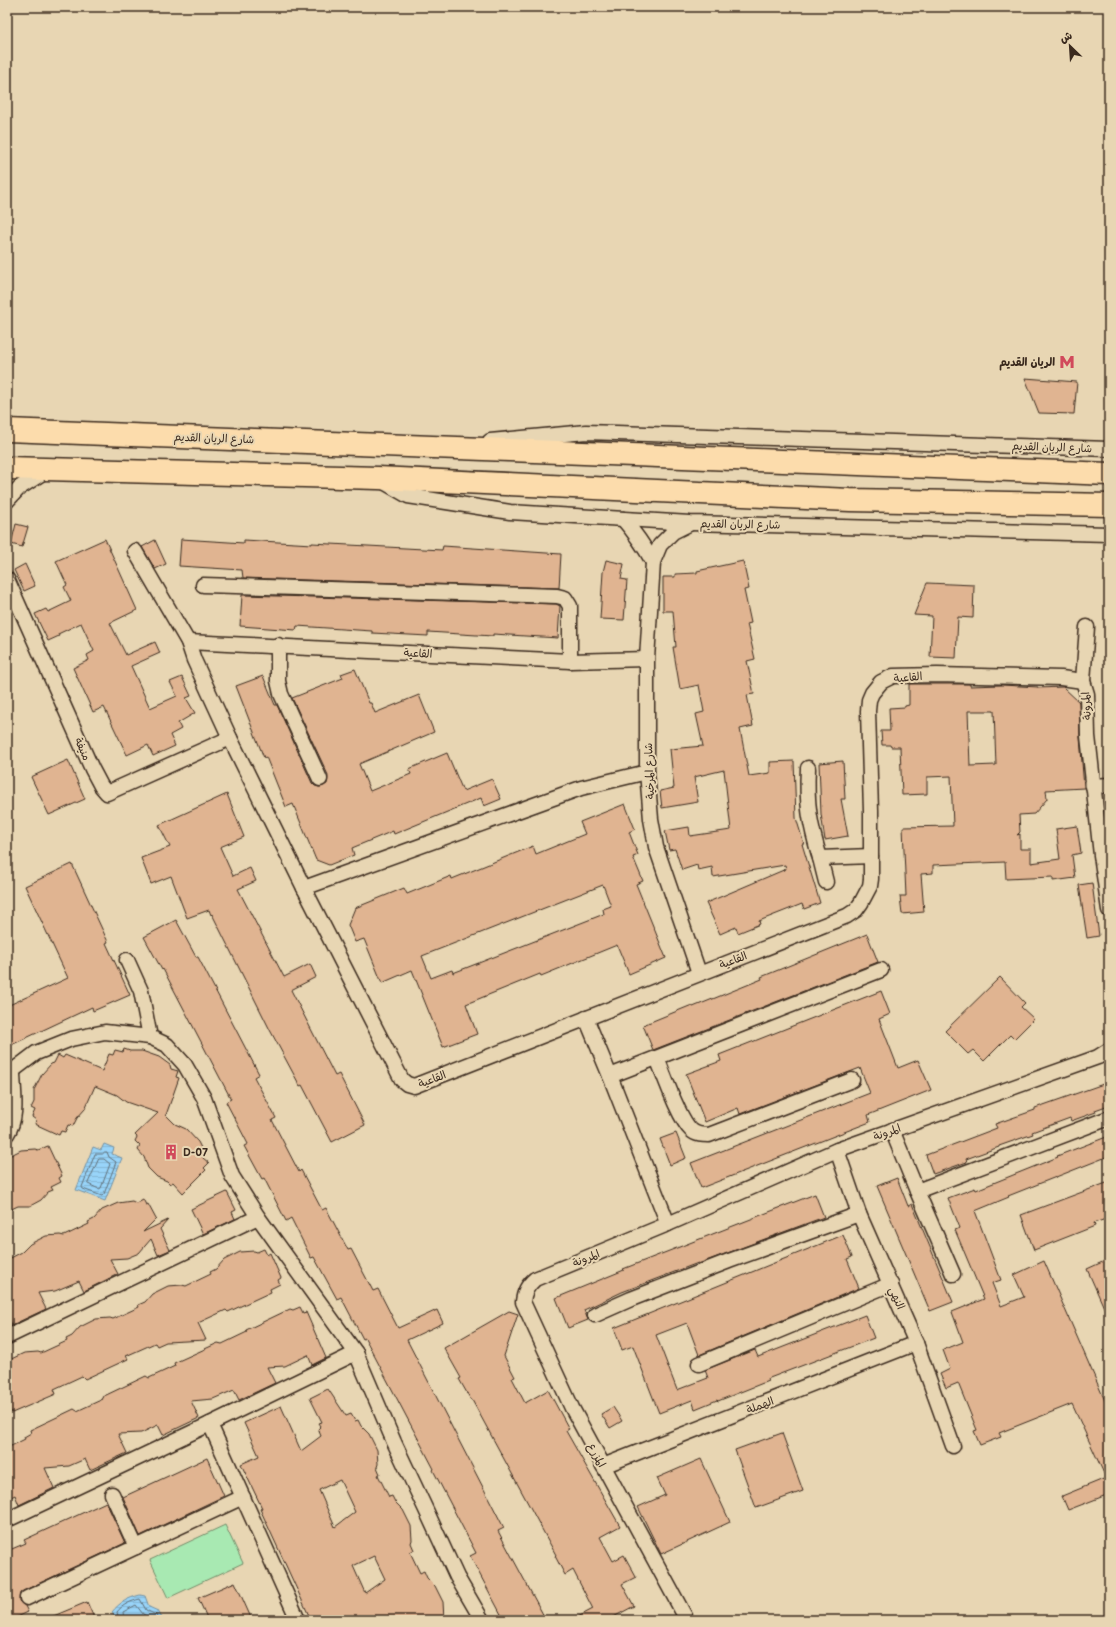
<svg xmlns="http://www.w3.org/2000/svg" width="1116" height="1627" font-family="'Balsamiq Sans','Playpen Sans Arabic',sans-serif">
<defs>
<pattern id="water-rules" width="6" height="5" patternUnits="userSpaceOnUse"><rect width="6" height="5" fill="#98d4f9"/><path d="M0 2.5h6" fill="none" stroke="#84b6d5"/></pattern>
</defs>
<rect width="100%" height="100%" fill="#e8d6b3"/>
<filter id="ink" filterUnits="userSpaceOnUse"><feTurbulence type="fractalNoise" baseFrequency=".025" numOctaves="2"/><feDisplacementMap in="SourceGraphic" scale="8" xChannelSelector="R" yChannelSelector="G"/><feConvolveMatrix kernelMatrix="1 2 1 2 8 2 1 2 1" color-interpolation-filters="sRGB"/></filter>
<g filter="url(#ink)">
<polygon fill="#a8e9b2" stroke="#728a68" points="225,1525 243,1563 168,1598 150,1560"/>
<g fill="url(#water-rules)" stroke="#7390a1">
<polygon points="104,1144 114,1148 112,1154 122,1158 105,1201 76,1190 93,1147 101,1150"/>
<path d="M140 1595 145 1596 149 1607 158 1611 163 1620H114L115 1619 112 1612C120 1602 128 1598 140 1595Z"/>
</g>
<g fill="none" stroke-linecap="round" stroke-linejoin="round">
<g stroke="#606e76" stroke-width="1">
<polygon points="105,1152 107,1152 109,1157 116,1162 104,1194 102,1196 83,1189 82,1187 95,1154 102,1154"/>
<polygon points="99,1159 104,1159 110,1164 101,1188 99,1189 88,1184"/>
<path d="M119 1620 117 1612C122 1605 131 1601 140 1599L146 1610 156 1615 158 1620"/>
<polyline points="124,1620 123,1612 136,1605 143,1614 153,1620"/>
</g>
</g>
<g fill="#e0b491" stroke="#3b2a1e" fill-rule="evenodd">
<polygon points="1025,378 1077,382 1074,414 1039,413"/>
<polygon points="16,524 28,527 22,547 11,544"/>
<polygon points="105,539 137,610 110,623 126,655 155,642 160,653 131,666 150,708 177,696 170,682 182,677 191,696 186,698 195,713 178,723 181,729 170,735 175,746 153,756 148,745 127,755 104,707 93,712 73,668 89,660 87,655 94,651 81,623 58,634 59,636 48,641 35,614 46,609 48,612 71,601 64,587 67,585 56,561"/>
<polygon points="181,539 244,543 244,540 312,544 312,543 442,550 443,546 561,554 559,588 243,578 242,570 179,566"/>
<polygon points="155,540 166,564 155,569 142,547"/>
<polygon points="606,560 624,564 621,579 627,580 624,620 600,619 603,572"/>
<polygon points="743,561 749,589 744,590 751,623 747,624 755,659 747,661 754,694 747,695 753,726 740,729 749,776 770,773 770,762 794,761 796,818 804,844 802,844 820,903 804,909 802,904 759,921 760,924 738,933 736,927 720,934 706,903 786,869 785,865 713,877 712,867 698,870 697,865 682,870 675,849 669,850 665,831 689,827 690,836 731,830 724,770 694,777 698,802 662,808 660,791 674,788 670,749 703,746 696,714 704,712 699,685 680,689 673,647 676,647 673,611 663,611 663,577 675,577 675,574 697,573 697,571"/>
<polygon points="25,564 35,586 24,591 14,570"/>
<polygon points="927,583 974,585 973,618 958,617 956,658 930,657 932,616 914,615"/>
<polygon points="242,595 556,604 560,606 558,638 493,634 493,636 428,632 428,636 372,633 372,631 297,626 296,630 240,626"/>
<polygon points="355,669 369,703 371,703 375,713 419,695 434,732 359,764 370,791 411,774 409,769 447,753 463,791 492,779 501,799 484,806 481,798 394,834 393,831 352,848 354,855 329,865 316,860 293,804 286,807 266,757 264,758 236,686 263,676 275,705 277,705 312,783 315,786 320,787 327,784 328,775 292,698 343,678 341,674"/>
<path d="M909 684H970V686L1002 685 1038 687V688L1063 687 1079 702 1080 737 1084 788 1046 790 1047 799 1034 814 1019 815 1020 832 1017 835 1020 834V849H1031V863L1060 859 1056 829 1077 826 1081 853 1072 855 1075 878 1053 881V877L1006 879 1005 862 933 865V873L921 874 924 912 902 914 900 896H906L903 827 953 826 951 776 927 777V794L902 795 900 747H891L890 745H882L881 731H890L889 708 905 707V706L909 705ZM968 711H994L996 765 970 766Z"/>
<polygon points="68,760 85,799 49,815 31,777"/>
<polygon points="843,761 845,799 841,799 848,836 825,840 821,814 819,763"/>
<polygon points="227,794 244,837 220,847 233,876 250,868 256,881 238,889 284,977 310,964 316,977 291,990 335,1076 339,1074 365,1125 332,1142 302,1085 300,1086 270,1030 212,914 211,915 209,910 187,918 171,876 151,884 141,858 170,847 159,825"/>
<path d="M625 804 635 829 629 832 638 855 633 857 643 881 636 884 666 958 629 974 617 945 541 976 540 974 466 1004 477 1034 443 1047 412 970 382 983 364 939 355 942 348 925 355 908 404 888 407 894 451 876 452 879 533 846 536 854 585 834 580 822ZM603 885 611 906 603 909 604 914 453 973 452 970 431 978 422 956Z"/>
<polygon points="72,864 108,942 106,943 130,995 93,1011 92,1007 7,1047 7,1006 68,978 25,886"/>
<polygon points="1092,883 1099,936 1087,938 1079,885"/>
<polygon points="176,920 196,957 198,957 259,1074 254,1077 276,1118 272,1120 299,1172 301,1170 322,1210 326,1208 348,1250 351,1249 373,1291 378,1289 398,1328 437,1310 443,1323 407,1340 504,1528 498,1531 546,1620 504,1620 470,1556 476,1553 433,1470 434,1469 365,1338 363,1339 341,1297 337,1299 314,1257 311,1258 291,1218 286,1221 264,1178 262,1179 244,1146 248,1144 226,1102 231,1099 163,969 162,970 144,937"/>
<polygon points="867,934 878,962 653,1050 643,1025 692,1005 693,1007 762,979 761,977"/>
<polygon points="1000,977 1025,1003 1021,1007 1034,1019 1014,1039 1010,1035 984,1061 973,1050 968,1054 945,1031"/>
<polygon points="881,991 890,1014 879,1019 898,1068 918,1060 931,1090 868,1115 870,1122 701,1188 691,1163 870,1093 860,1068 740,1114 738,1108 705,1122 686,1074 721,1061 719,1055"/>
<polygon points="124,1049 130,1051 142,1051 159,1057 170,1065 171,1069 178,1071 176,1077 179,1078 166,1115 175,1124 186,1129 198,1142 204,1154 203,1158 209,1163 204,1168 206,1170 183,1193 173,1182 170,1184 167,1181 157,1177 148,1168 144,1157 138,1150 140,1146 135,1141 137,1137 135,1135 158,1113 126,1102 117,1095 95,1086 85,1109 77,1118 73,1126 68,1125 65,1132 61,1131 59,1135 35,1124 36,1120 32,1117 35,1110 31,1108 34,1102 34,1090 42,1074 51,1064 54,1063 58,1055 63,1058 65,1055 102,1071 109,1054 113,1055 115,1050 123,1052"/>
<polygon points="1109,1082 1109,1105 1095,1110 1096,1112 1071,1121 1070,1118 1032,1132 1033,1134 999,1146 999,1147 966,1159 967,1162 933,1174 926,1155 997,1128 995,1124 1035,1110 1035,1108"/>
<polygon points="676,1133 686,1158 670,1165 660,1139"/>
<polygon points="1109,1136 1109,1156 1008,1196 1009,1197 975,1211 1001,1280 992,1283 1001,1306 1024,1297 1014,1275 1044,1261 1109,1410 1109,1494 1068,1510 1062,1496 1106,1478 1072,1404 999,1433 1001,1437 980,1445 974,1431 977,1430 958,1383 946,1388 940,1374 950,1369 943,1350 963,1342 952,1312 984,1299 955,1230 960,1228 948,1198 975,1188 976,1190 1058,1157 1057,1156"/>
<polygon points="48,1146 62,1176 59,1178 61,1182 51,1187 53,1190 48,1192 41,1200 30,1206 18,1206 7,1211 7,1157 21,1150 35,1149 38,1150"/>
<polygon points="897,1178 908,1206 912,1204 953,1302 930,1311 877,1186"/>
<polygon points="1109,1182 1109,1218 1094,1223 1095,1226 1034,1250 1021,1215"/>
<polygon points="227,1192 236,1210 232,1212 235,1219 203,1234 191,1209"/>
<polygon points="815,1194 824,1217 698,1264 698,1263 622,1292 584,1310 588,1320 568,1328 556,1298 624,1270 623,1269"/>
<polygon points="143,1199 146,1205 148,1204 156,1219 143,1232 168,1220 160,1229 170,1250 158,1255 151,1239 139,1253 127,1258 110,1259 118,1274 84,1291 79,1281 55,1291 38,1293 46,1309 12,1325 7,1315 7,1260 22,1252 30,1244 46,1236 60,1235 64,1236 89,1224 88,1222 94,1219 102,1210 118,1203 132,1201 136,1203"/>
<polygon points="843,1235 852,1257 847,1259 859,1288 699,1355 687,1323 656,1335 677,1390 708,1378 705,1370 755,1350 758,1357 865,1315 874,1338 767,1379 768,1381 718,1401 717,1400 695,1409 692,1400 659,1413 633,1346 622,1350 614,1328"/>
<polygon points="264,1249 267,1255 270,1253 281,1278 278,1280 280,1284 270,1289 271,1292 228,1312 226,1310 198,1323 206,1340 166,1342 157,1346 155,1343 126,1356 128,1359 85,1379 82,1376 54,1389 56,1394 12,1413 7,1405 7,1361 24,1353 38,1352 41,1353 67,1341 66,1339 72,1336 80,1327 96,1319 110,1318 113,1319 139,1307 138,1305 145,1302 152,1294 168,1286 182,1285 186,1286 211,1274 210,1272 216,1269 224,1260 240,1252 254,1251 257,1252"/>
<polygon points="1109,1259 1109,1319 1087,1269"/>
<polygon points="300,1307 303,1313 306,1312 326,1358 312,1365 308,1355 285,1366 267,1367 275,1383 239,1400 234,1390 213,1399 191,1401 199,1418 163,1435 158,1425 141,1433 118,1434 127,1453 90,1470 85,1459 69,1466 45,1468 54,1488 19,1505 15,1495 7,1499 7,1448 25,1439 24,1437 31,1433 30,1430 74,1409 77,1411 103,1399 102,1397 146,1376 149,1378 175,1366 174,1363 218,1343 222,1344 247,1332 246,1330 290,1309 293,1310"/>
<polygon points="509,1311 518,1314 504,1356 515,1377 512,1378 525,1403 548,1390 569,1429 566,1431 620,1526 600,1537 613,1561 624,1555 636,1577 622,1584 634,1606 608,1620 572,1620 593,1609 573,1570 565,1575 555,1556 556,1555 472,1400 471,1400 459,1379 461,1378 444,1348"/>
<path d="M328 1389 346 1416 351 1414 355 1421 358 1420 361 1426 369 1434 377 1450 378 1464 377 1467 380 1474 378 1475 389 1497 392 1496 395 1502 403 1510 411 1526 412 1540 411 1543 414 1550 410 1552 420 1573 424 1571 427 1578 435 1586 443 1602 444 1620H311L260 1509 262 1508 241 1464 259 1456 244 1423 281 1406 301 1451 321 1436 318 1429 321 1426 319 1423 322 1422 310 1398ZM340 1480 355 1512 335 1527 319 1490ZM374 1556 385 1579 365 1593 353 1566Z"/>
<polygon points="613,1407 622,1421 610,1428 601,1414"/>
<polygon points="782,1433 803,1491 756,1508 735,1450"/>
<polygon points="207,1458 224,1496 140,1536 123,1497"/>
<polygon points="701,1459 730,1522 661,1554 638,1507 665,1495 657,1478"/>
<polygon points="106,1502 125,1543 23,1591 20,1593 19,1601 25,1606 28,1612 11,1620 7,1620 7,1551 26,1543 24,1540"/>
<polygon points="235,1582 252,1620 208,1620 198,1598"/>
<polygon points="87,1602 95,1620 44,1620"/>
</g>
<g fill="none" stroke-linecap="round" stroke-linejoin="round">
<g stroke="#3b2a1e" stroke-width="17">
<g id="minor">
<polyline points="490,441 586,432 1109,449"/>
<polyline points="382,481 408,496 510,512 690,523 1109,534"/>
<polyline points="7,501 19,488 47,470"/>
<path d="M623 519C635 533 644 546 653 562"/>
<polyline points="689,524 673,532 660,545 653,562 647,659 647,772 651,819 656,847 699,973"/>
<polyline points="135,551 188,642 194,660 230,738 304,888 402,1080 407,1084 414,1086 847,916 856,910 861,903 870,886 871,879 871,811 868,711 869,700 872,693 881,682 893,676 937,675 1061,678 1083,681"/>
<polyline points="7,579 92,769 101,786 107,793 230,738"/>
<polyline points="203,585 557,596 565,598 570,606 570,661"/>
<polyline points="1087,627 1083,681 1087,694 1088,736 1101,855 1109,910"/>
<polyline points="188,642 570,661 647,659"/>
<polyline points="278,645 278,681 281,694 320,779"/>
<path d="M808 768C806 803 810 825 820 858L871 856"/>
<polyline points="1093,786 1109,785"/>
<polyline points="820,858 826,882"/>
<polyline points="304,888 581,788 647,772"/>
<polyline points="127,960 141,991 150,1037 167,1045 185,1065 204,1098 232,1176 258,1217 356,1353 394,1442 426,1510 457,1577 482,1620"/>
<polyline points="586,1018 610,1076 668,1224"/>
<path d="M657 1058C664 1075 679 1119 691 1130 696 1135 703 1135 709 1135L852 1080"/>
<polyline points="7,1075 36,1053 71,1039 105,1032 150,1037"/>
<polyline points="610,1076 881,970"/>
<polyline points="892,1130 917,1191 1109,1118"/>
<path d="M7 1134C19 1116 13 1091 13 1071"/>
<polyline points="837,1150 859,1214 916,1343 953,1446"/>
<polyline points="917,1191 953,1274"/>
<polyline points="595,1315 631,1299 729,1261 859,1214"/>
<polyline points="7,1337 258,1217"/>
<polyline points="699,1364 891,1284"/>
<polyline points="210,1424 298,1620"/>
<polyline points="603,1466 916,1343"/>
<polyline points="112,1494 136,1547"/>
<polyline points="7,1520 210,1424 356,1353"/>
<polyline points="27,1598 243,1497"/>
<path d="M687 1620 572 1408 523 1302C524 1292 527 1286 535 1279L668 1224 837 1150 1098 1057 1109 1050"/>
</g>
</g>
<g stroke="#3b2a1e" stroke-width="25">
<g id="trunk">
<polyline points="7,430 1109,474"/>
<polyline points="7,468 378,478 850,500 1109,505"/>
</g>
</g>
<use href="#minor" stroke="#e8d6b3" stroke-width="14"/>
<use href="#trunk" stroke="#fcdcac" stroke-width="22"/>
</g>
</g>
<defs>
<g id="metro-bare" transform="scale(1.2)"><path d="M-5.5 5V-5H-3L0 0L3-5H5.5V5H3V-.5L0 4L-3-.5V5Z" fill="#d1495b" stroke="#e8d6b3" stroke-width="2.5" paint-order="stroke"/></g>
<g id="building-bare" transform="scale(1.2)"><path d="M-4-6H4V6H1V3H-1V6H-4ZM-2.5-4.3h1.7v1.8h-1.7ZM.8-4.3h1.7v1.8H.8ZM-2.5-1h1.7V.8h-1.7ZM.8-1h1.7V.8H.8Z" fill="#d1495b" stroke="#e8d6b3" stroke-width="2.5" paint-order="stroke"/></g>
</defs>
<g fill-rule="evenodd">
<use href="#metro-bare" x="1067" y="362"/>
<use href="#building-bare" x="171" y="1152"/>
</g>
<g text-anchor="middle" stroke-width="4" stroke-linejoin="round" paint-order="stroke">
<g font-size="11" font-weight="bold" fill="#3b2a1e" stroke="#e8d6b3" text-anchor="end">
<text x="1055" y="366">الريان القديم</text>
<text x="183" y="1156" text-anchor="start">D-07</text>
</g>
<g font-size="11" fill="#3b2a1e" stroke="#e8d6b3">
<text transform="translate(214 438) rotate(2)" y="4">شارع الريان القديم</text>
<text transform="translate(1052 447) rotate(2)" y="4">شارع الريان القديم</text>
<text transform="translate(740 524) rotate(1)" y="4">شارع الريان القديم</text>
<text transform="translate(418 653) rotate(3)" y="4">القاعية</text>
<text transform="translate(908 677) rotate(-5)" y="4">القاعية</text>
<text transform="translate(1086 706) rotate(-94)" y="4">المرونة</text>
<text transform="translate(83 749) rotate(66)" y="4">منيفة</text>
<text transform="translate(649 771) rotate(-92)" y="4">شارع المرخية</text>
<text transform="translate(733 960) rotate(-21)" y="4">القاعية</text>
<text transform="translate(432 1079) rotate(-21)" y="4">القاعية</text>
<text transform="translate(887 1132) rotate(-20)" y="4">المرونة</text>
<text transform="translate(586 1258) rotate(-22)" y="4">المرونة</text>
<text transform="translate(897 1298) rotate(66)" y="4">النهي</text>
<text transform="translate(760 1405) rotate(-21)" y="4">الهملة</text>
<text transform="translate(597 1455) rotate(62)" y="4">المزرع</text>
</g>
</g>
<rect width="1116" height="1627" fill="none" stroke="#e8d6b3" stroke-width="24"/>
<rect x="12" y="12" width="1092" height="1603" fill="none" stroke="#3b2a1e" stroke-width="1.5" filter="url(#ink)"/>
<g transform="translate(1070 46) rotate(335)" stroke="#e8d6b3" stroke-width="3" paint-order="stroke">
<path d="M0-3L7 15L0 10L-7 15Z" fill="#3b2a1e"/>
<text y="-6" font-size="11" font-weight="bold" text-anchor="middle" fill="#3b2a1e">ش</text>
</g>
</svg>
